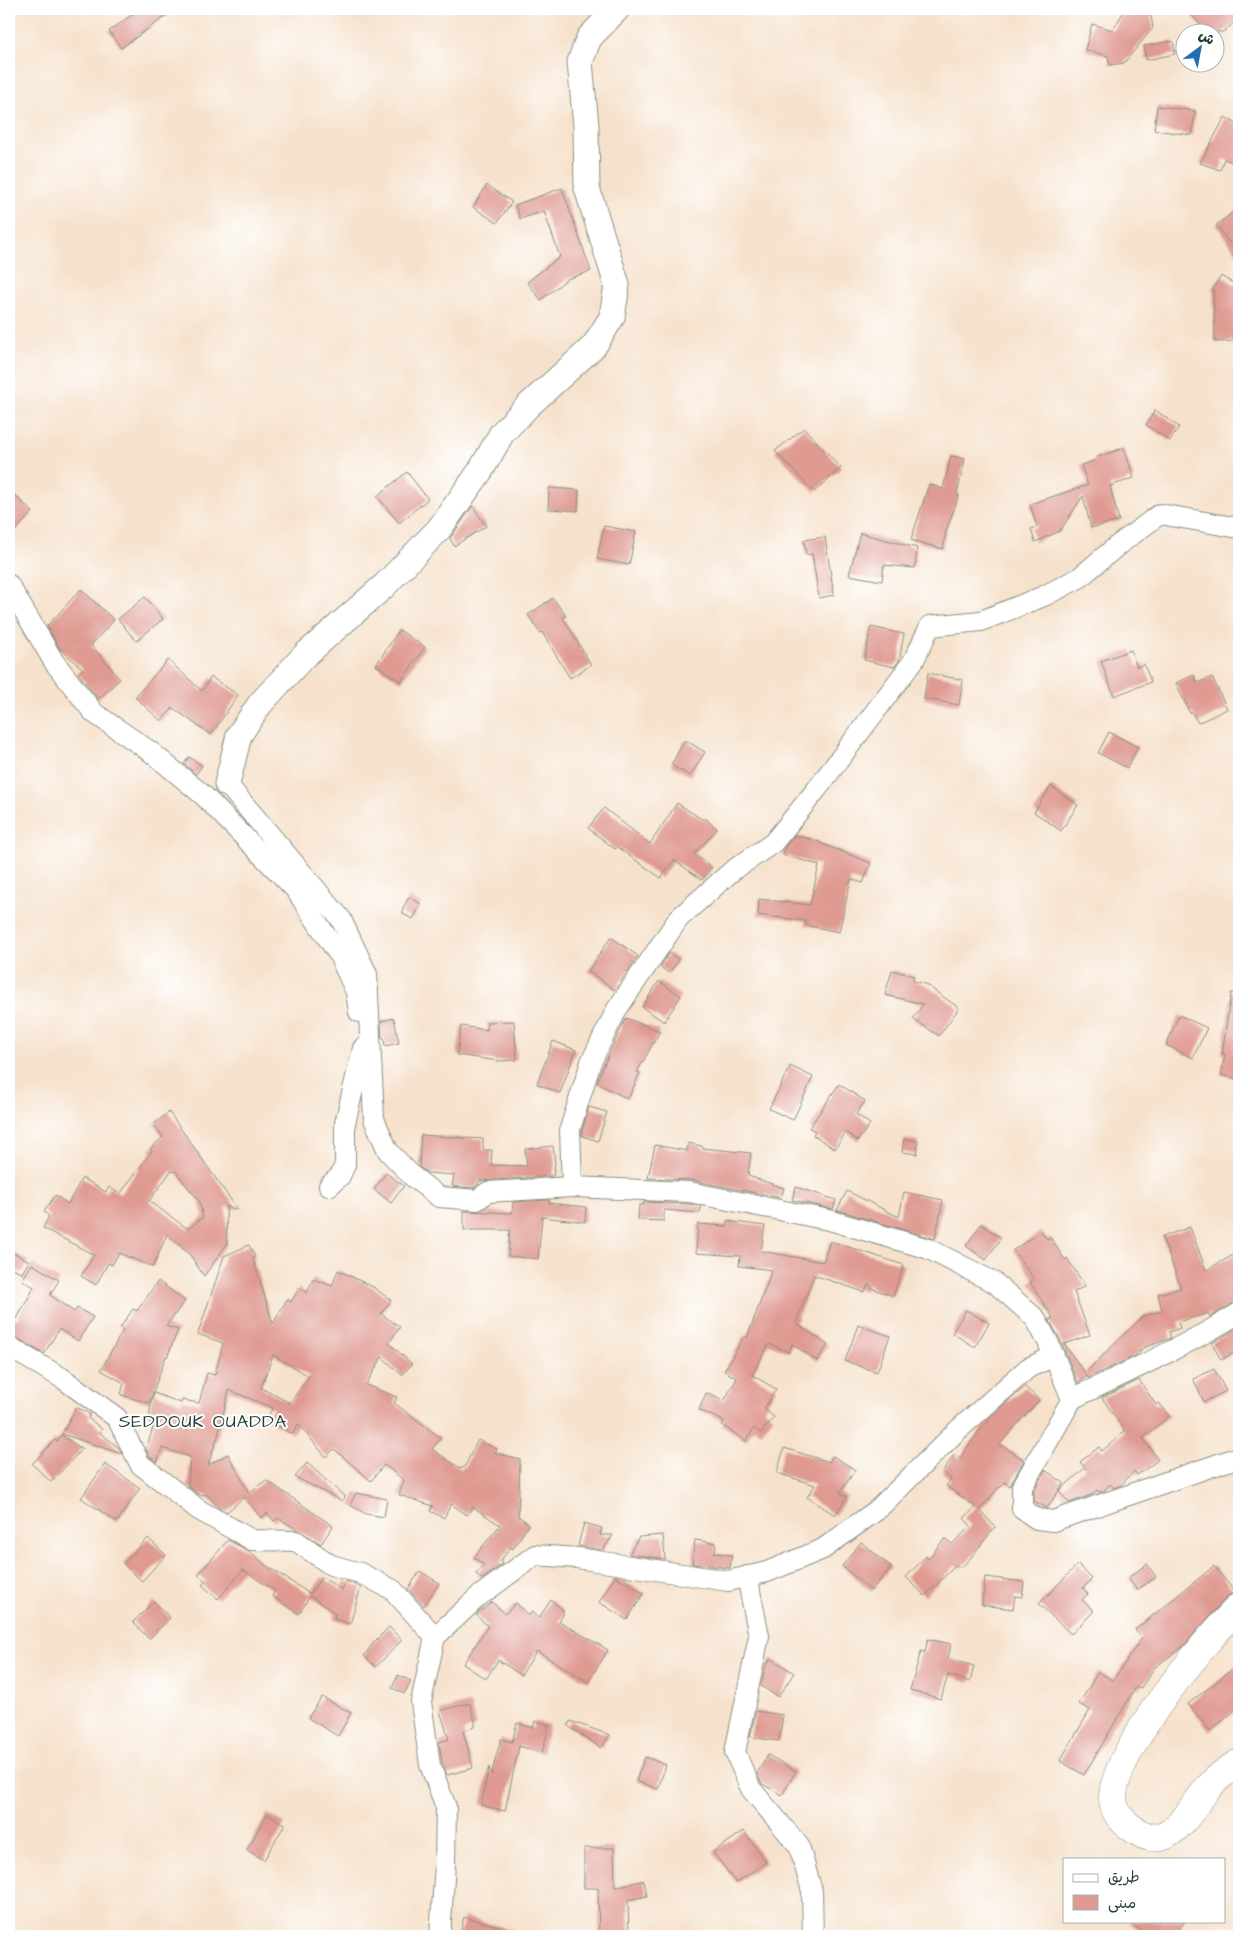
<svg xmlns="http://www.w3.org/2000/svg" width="1248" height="1945" font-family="'Architects Daughter','Playpen Sans Arabic',sans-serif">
<rect width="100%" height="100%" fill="#fff"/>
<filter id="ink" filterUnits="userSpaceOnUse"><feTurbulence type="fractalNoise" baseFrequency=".02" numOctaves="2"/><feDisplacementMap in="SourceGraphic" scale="10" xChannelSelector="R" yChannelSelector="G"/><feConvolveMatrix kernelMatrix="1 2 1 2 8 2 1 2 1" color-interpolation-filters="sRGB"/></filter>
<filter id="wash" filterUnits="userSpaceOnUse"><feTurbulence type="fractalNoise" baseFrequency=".0096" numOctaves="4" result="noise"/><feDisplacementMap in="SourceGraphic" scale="20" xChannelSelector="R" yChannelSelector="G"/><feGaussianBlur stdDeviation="1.12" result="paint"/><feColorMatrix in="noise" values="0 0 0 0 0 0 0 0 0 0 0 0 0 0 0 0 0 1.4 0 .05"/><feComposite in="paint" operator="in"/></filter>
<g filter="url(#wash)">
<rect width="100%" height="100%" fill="#f6e2cc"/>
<g id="blocks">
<g fill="#df9a91" fill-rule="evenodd">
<polygon points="140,9 176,9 121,48 109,31"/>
<polygon points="1125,9 1150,9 1153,28 1124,63 1110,65 1108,56 1085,50 1092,24 1113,30"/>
<polygon points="1186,9 1239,9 1239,19 1223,32 1207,32"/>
<polygon points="1173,41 1175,54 1146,60 1144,46"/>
<polygon points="1157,106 1195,111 1192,135 1154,130"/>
<polygon points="1225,117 1239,125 1239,156 1236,164 1224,159 1220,170 1200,163"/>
<polygon points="487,185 512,202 497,223 473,207"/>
<polygon points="562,188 591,271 567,279 541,300 527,282 560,257 544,211 520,219 515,205"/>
<polygon points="1239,208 1239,256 1216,225"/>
<polygon points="1221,276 1239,287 1239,325 1233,326 1234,341 1215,342 1213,288"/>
<polygon points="1155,410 1179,427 1170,441 1146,425"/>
<polygon points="804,428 841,468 814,492 775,451"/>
<polygon points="1124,448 1134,478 1110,486 1119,521 1091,528 1083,496 1060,531 1035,542 1031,529 1037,527 1030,504 1088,485 1081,465 1094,461 1097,457"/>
<polygon points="951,456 965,459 957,494 959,495 946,531 943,549 911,540 929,484 943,489"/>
<polygon points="407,472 428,499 399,523 377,496"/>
<polygon points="549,488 579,490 578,511 548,509"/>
<polygon points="9,490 33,512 9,538"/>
<polygon points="473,506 486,526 454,546 450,538"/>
<polygon points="604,526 636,532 629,565 597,559"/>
<polygon points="860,533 917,548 915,568 884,565 882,581 849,575"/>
<polygon points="825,537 834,595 819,598 812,554 806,555 804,540"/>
<polygon points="81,589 114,620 91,645 120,679 98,699 78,673 83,669 59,648 47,626"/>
<polygon points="145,597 163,619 136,641 118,619"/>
<polygon points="553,598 566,616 563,617 591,665 570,678 542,632 540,633 528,615"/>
<polygon points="871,627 904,634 899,661 894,667 864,660"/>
<polygon points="399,630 425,647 401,682 376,665"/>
<polygon points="1131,650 1137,667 1144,664 1151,682 1114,696 1101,661"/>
<polygon points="168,660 202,691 211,677 238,695 211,735 173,708 161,721 135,697"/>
<polygon points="928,673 963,680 959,705 924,699"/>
<polygon points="1194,675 1197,683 1212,677 1227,709 1198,723 1192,712 1190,713 1176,683"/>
<polygon points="1109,732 1138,747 1127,768 1098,753"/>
<polygon points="685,740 705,752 690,776 671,765"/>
<polygon points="189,757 202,766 196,774 184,764"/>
<polygon points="1051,786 1078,805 1061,831 1034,812"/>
<polygon points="677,803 703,820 705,818 717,829 694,854 712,867 702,880 674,860 661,878 617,847 615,849 588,828 604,808 650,844"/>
<polygon points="795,835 820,842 820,843 871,863 863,883 851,879 839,932 805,925 806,921 758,915 759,899 810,905 819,865 783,855 785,847"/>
<polygon points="409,897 421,904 413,919 403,914 403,908"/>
<polygon points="611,937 638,956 615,990 588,971"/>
<polygon points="669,953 679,960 669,973 660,967"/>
<polygon points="892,970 914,976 913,981 925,984 959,1008 939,1036 913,1019 923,1004 885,995"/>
<polygon points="659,981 681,996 664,1022 642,1007"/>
<polygon points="1231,993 1239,993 1239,1079 1221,1075 1225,1054 1222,1054"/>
<polygon points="1179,1015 1207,1028 1193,1058 1166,1045"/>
<polygon points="394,1018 399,1043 385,1046 384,1038 382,1038 381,1021"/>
<polygon points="626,1018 660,1031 637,1072 640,1073 628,1099 597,1083 601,1071"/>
<polygon points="514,1021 517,1060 498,1061 457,1055 461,1026 487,1030 487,1022"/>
<polygon points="553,1041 576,1050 560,1093 537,1084"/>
<polygon points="790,1066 813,1077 793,1120 769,1109"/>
<polygon points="839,1084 865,1101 856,1114 870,1124 858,1141 846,1132 835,1149 813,1135 815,1131 809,1128"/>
<polygon points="589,1107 607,1112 598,1141 582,1136 582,1131"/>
<path d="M169 1112 238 1210 226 1206 227 1244 204 1276 190 1255 167 1234 153 1267 119 1253 112 1265 108 1263 96 1285 81 1276 94 1255 43 1228 49 1216 44 1212 55 1195 68 1204 82 1178 106 1192 109 1187 120 1194 152 1151 150 1149 163 1137 154 1124ZM171 1171 173 1172 175 1171 199 1201 203 1217 188 1229 149 1201Z"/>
<polygon points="421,1135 483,1139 483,1150 492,1150 491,1165 527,1166 525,1149 553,1146 555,1163 553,1176 479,1181 478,1184 474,1188 452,1186 454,1175 428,1173 419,1167"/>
<polygon points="904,1139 918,1141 917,1154 902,1152"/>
<polygon points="688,1143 702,1146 702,1148 751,1153 748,1176 784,1188 781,1198 691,1180 648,1178 655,1145 687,1151"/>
<polygon points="386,1173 404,1186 391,1203 374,1189"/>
<polygon points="796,1187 836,1200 833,1209 792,1200"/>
<polygon points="847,1191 899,1217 904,1192 943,1200 935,1239 837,1210"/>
<polygon points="550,1200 549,1203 586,1207 585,1222 542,1217 538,1259 508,1256 510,1230 464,1230 464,1211 512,1213 513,1202"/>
<polygon points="644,1202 688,1204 701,1206 700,1213 664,1210 664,1221 638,1220 639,1205 643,1205"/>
<polygon points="727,1221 765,1226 761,1251 823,1262 830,1241 904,1265 893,1296 871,1288 871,1286 869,1284 864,1292 814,1275 796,1323 828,1345 817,1361 792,1344 789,1352 769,1344 752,1375 776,1389 764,1409 774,1417 761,1433 754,1428 746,1441 722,1425 724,1421 699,1410 706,1393 724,1401 737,1378 724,1371 744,1336 747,1338 772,1270 739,1266 740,1256 696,1253 698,1224 727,1226"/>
<polygon points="981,1224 1001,1238 986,1260 966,1246"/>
<polygon points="1190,1227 1206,1270 1239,1252 1239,1301 1233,1303 1210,1317 1209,1313 1178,1322 1180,1328 1169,1332 1171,1338 1143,1348 1135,1356 1088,1378 1087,1376 1078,1383 1059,1337 1049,1320 1053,1318 1030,1282 1034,1279 1013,1250 1041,1231 1047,1239 1050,1237 1065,1260 1067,1258 1085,1286 1074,1292 1090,1335 1064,1344 1085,1373 1143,1316 1162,1311 1158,1294 1181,1288 1162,1237"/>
<path d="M249 1245 255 1257 253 1258 273 1324 287 1299 291 1302 299 1288 307 1293 313 1279 332 1286 338 1270 375 1288V1289L391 1300 381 1314 400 1327 389 1343 412 1364 402 1375 382 1357 366 1385 397 1397 394 1403 441 1438 432 1449 461 1469 463 1467 464 1468 478 1440 497 1449 495 1453 520 1459 518 1516 529 1524 513 1549 510 1547 500 1562 503 1564 482 1579 476 1574 484 1565 474 1557 500 1525 473 1507 467 1515 451 1504 444 1518 430 1511 433 1506 399 1495 404 1480 384 1465 371 1481 334 1449 326 1457 298 1424 293 1434 266 1419 273 1408 229 1390 218 1436 208 1465 228 1454 249 1493 266 1480 333 1526 321 1544 278 1518 274 1521 267 1513 261 1518 244 1497 227 1512 218 1507 207 1495 197 1494 188 1486 190 1457 162 1448 157 1462 149 1456 146 1449 155 1422H149L151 1402 154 1393 181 1403 182 1400 199 1403 207 1373 215 1375 223 1343 198 1334 224 1256ZM273 1355 309 1376 290 1403 261 1388Z"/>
<polygon points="14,1253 29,1261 22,1273 9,1266 9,1262"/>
<polygon points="32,1264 59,1280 50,1295 74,1312 77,1308 93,1317 78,1341 59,1329 44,1354 15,1337 9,1335 9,1314 17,1319 34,1287 22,1280"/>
<polygon points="158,1281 185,1301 166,1326 178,1330 167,1357 166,1356 149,1403 121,1395 124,1383 101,1370 123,1330 120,1328 133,1309 137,1311"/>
<polygon points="966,1310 989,1323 975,1347 952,1333"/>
<polygon points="858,1325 890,1336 877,1372 845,1361"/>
<polygon points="1239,1327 1239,1350 1221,1360 1212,1343"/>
<polygon points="1214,1369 1226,1391 1204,1402 1193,1379"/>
<polygon points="1139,1380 1156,1405 1158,1403 1169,1416 1143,1438 1158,1460 1137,1475 1134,1471 1121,1485 1114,1488 1110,1484 1104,1491 1099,1492 1097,1490 1091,1495 1069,1503 1059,1491 1085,1468 1080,1462 1099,1447 1102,1451 1125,1431 1102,1398"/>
<polygon points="1025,1387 1039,1400 1000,1444 1024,1460 1010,1486 1005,1482 1000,1488 999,1487 980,1510 995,1527 968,1561 960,1568 956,1565 925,1596 906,1577 926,1556 928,1559 945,1538 952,1544 971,1526 964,1518 976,1507 946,1486 951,1479 942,1472 954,1455 960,1458 977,1434 1000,1408"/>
<polygon points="76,1407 90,1414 88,1418 102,1429 100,1433 118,1447 122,1454 62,1434"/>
<polygon points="61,1435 82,1449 51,1482 32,1464 55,1440 57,1442"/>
<polygon points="784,1448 829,1462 833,1456 855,1470 840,1493 847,1497 835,1515 807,1497 815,1485 777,1473"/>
<polygon points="307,1463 345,1497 342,1501 295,1477"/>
<polygon points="105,1464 140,1488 117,1522 81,1498"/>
<polygon points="1045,1470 1064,1483 1047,1508 1034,1501 1034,1490"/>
<polygon points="356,1493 387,1499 384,1517 366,1514 350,1505"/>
<polygon points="584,1523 602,1528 600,1535 613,1535 603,1550 578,1546"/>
<polygon points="663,1535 665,1559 629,1554 639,1537"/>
<polygon points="148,1538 166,1555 142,1581 123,1564"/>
<polygon points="228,1540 249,1551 264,1564 310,1594 322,1577 342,1590 345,1581 361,1587 350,1624 334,1619 335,1613 310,1596 299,1614 272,1596 275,1591 243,1570 218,1599 202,1585 206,1581 198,1575"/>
<polygon points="695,1540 716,1543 715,1553 732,1555 730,1568 692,1564"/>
<polygon points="861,1542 891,1567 871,1591 842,1566"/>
<polygon points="1078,1564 1092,1579 1083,1588 1088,1594 1082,1600 1094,1611 1071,1634 1039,1604"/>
<polygon points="1147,1564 1156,1577 1137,1590 1128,1578"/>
<polygon points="1214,1566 1235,1592 1228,1596 1213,1612 1184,1646 1155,1667 1140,1689 1136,1687 1084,1775 1060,1761 1090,1710 1079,1704 1098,1672 1113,1680 1142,1638 1135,1630"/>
<polygon points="420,1571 439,1583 424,1606 408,1589"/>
<polygon points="615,1576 644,1593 627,1620 599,1602"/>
<polygon points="985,1577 1024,1582 1022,1597 1015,1596 1013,1609 982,1605"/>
<polygon points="551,1600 563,1610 563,1615 559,1621 608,1650 588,1682 537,1651 521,1675 498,1660 486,1679 463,1664 488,1626 476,1615 492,1602 505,1614 516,1603 529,1615 532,1612 539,1618"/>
<polygon points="154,1601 170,1618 149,1639 133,1622"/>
<polygon points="389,1627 402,1640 376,1667 364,1656 373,1643"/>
<polygon points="928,1639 951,1644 948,1659 974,1666 970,1682 948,1675 941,1699 910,1690 921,1651 925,1652"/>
<polygon points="771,1658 794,1673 778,1697 761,1686 765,1668"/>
<polygon points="1239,1664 1239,1707 1210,1731 1188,1704"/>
<polygon points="398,1675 411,1681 404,1694 392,1688"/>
<polygon points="322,1697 351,1713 338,1736 308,1718"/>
<polygon points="464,1704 470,1704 475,1721 475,1727 463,1731 473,1768 447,1775 442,1762 439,1742 449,1739 440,1711"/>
<polygon points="756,1711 783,1715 779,1741 750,1737"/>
<polygon points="535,1721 549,1725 542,1753 519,1746 505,1811 481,1805 489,1767 491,1775 501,1739 512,1742 517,1723 533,1728"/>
<polygon points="570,1721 610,1735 601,1748 568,1726"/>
<polygon points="768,1755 796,1771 782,1795 762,1784 757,1773"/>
<polygon points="645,1757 666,1765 658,1789 636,1781"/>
<polygon points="267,1814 285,1824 264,1860 247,1850"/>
<polygon points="744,1831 766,1862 736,1883 713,1852"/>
<polygon points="584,1848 614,1848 615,1887 644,1880 647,1896 628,1900 629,1936 599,1936 598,1888 584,1888"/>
<polygon points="464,1917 518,1931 518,1936 460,1936"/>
<polygon points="1127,1921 1185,1921 1174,1936 1148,1936"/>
</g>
</g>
</g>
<g filter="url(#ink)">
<use href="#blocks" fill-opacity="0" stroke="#8a9080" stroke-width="1"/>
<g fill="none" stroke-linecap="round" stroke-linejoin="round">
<g stroke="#8a9080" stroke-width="22">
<g id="minor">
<polyline points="9,585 54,662 94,713 151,752 203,795 295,889 339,955 356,992 359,1012"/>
<polyline points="227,784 341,919 367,974 374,1119 388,1151 412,1176 439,1197 477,1200 488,1192 572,1187 689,1192 829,1220 929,1249 995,1283 1035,1318 1048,1342 1072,1399 1022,1487 1022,1509 1037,1519 1053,1521 1239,1457"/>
<polyline points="329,1186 340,1176 345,1165 345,1123 363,1048"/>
<polyline points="572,1187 570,1129 591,1062 617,1009 679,918 732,871 773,843 817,789 914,660 930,626 981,621 1044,596 1079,578 1117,546 1160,514 1239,528"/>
<polyline points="9,1347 62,1378 117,1418 140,1464 199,1510 252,1540 296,1541 331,1565 360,1573 393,1590 435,1637"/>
<path d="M1072 1399C1128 1372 1186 1346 1239 1313"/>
<polyline points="747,1576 759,1636 735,1752 751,1789 799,1846 812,1891 813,1936"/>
<polyline points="440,1936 445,1864 446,1807 430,1765 421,1702 435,1637 478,1597 535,1555 577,1558 728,1581 767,1572 823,1549 877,1510 959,1429 1028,1368 1054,1356"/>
</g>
</g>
<g stroke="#8a9080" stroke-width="27">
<polyline id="tertiary" points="227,784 239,735 260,704 304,656 384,586 439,529 481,470 502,433 529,405 594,346 612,317 617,285 587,188 586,126 580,62 589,38 617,9"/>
</g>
<g stroke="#8a9080" stroke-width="29">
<path id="primary" d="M1239 1607C1205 1640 1113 1751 1113 1798 1113 1810 1120 1819 1129 1826 1139 1834 1151 1841 1164 1836 1182 1828 1195 1804 1207 1789 1216 1778 1227 1770 1239 1763"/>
</g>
<use href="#minor" stroke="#fff" stroke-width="20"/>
<use href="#tertiary" stroke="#fff" stroke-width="25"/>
<use href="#primary" stroke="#fff" stroke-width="28"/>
</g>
</g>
<g text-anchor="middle" stroke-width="4" stroke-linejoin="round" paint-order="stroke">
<g font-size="18" letter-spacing="1" fill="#1f3d34" stroke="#fff">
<text x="203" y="1427">SEDDOUK OUADDA</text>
</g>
</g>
<rect width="1248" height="1945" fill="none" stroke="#fff" stroke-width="30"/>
<rect x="1063" y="1858" width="162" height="65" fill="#ffffff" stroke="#a5b1ae"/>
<rect x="1073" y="1874" width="25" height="8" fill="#ffffff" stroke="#a5b1ae"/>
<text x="1108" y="1882" font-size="15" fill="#1f3d34">طريق</text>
<rect x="1073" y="1895" width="25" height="15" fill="#df9a91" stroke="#a5b1ae"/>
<text x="1108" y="1908" font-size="15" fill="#1f3d34">مبنى</text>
<g transform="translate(1200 48) rotate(32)"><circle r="24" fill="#ffffff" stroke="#a5b1ae"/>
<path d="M0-4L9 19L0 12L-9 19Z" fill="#1f6fb2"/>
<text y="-8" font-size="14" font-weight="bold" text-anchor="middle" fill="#1f3d34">ش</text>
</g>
</svg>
